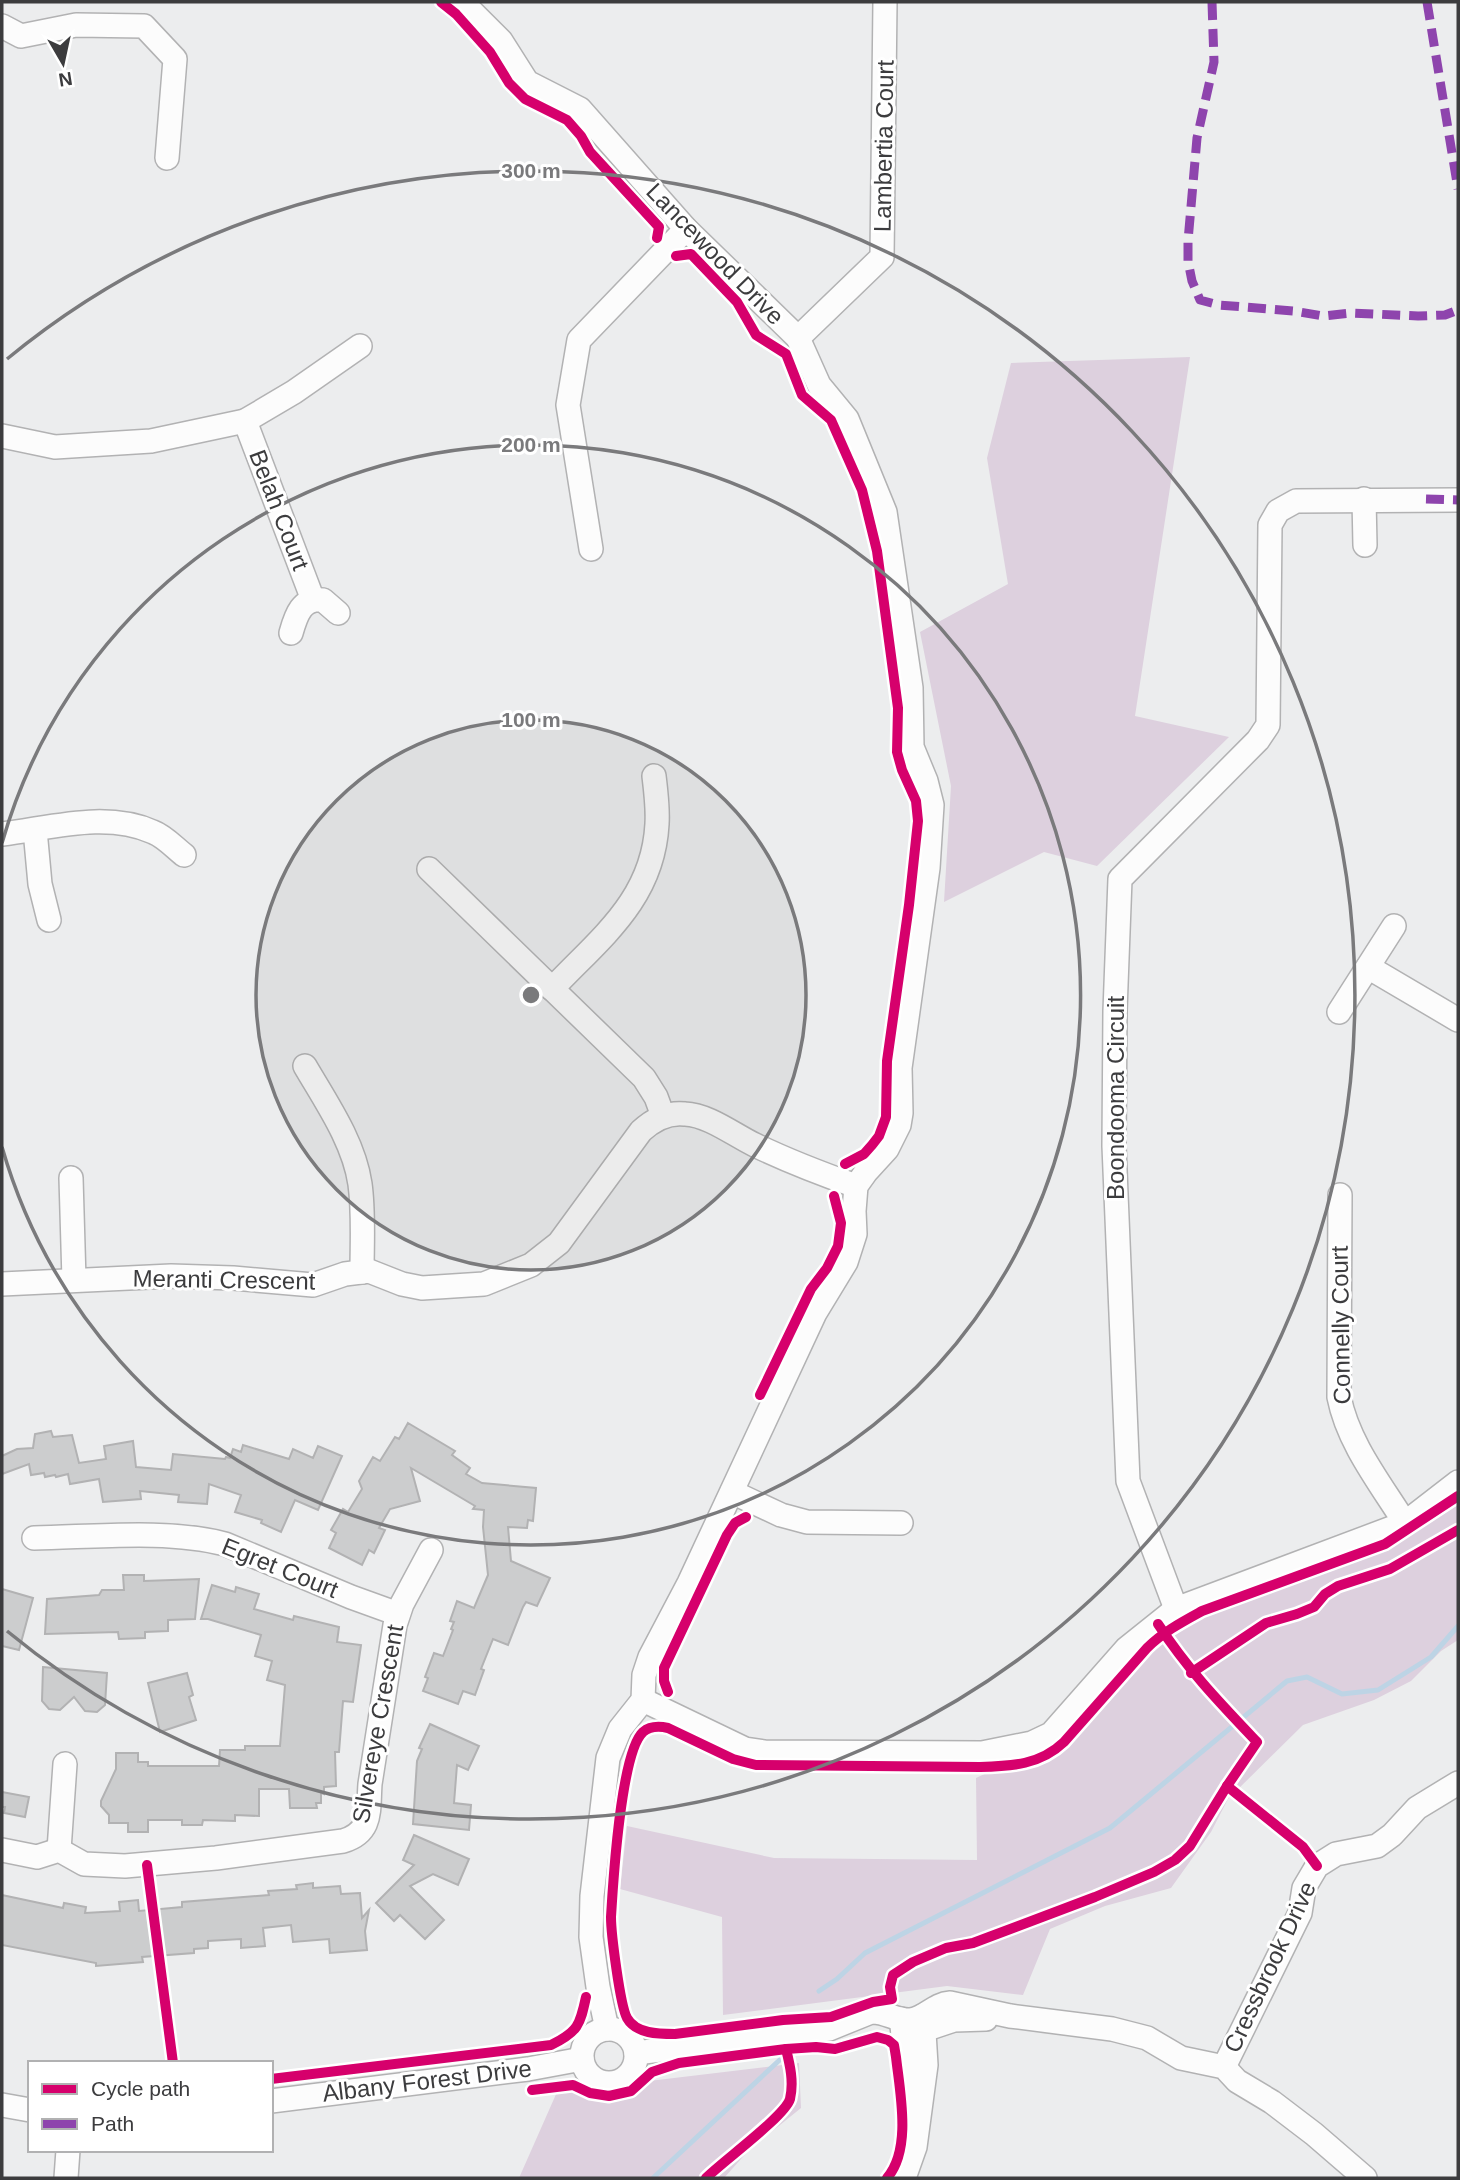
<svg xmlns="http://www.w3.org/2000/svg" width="1460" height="2180" font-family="Helvetica,sans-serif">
<rect width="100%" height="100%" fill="#ecedee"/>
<g fill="#ddd0de">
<polygon points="1190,357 1135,716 1229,737 1097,866 1044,852 944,902 951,786 920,632 1008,584 987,458 1011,363"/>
<polygon points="1458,1501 1458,1640 1441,1651 1411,1681 1374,1700 1303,1725 1228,1799 1211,1832 1171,1888 1105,1906 1050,1929 1023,1995 947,1986 723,2015 722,1917 620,1889 627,1826 774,1858 977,1860 976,1778 993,1770 1016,1770 1037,1764 1070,1743 1134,1670 1163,1641 1193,1621 1398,1542"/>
<polygon points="799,2063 801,2108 749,2150 724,2178 519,2178 557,2092"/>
</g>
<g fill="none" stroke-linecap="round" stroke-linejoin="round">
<g stroke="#bdd4e5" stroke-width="5">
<polyline points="819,1991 837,1979 865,1953 1110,1828 1287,1681 1307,1677 1342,1694 1378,1690 1431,1657 1458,1626"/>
<polyline points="653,2178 785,2055"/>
</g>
</g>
<g fill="#cccdce" stroke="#b2b2b3" stroke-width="2">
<polygon points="408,1423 455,1451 452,1455 470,1468 466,1474 482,1483 536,1488 533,1521 528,1520 527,1528 508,1527 511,1561 550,1578 537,1606 526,1602 523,1607 508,1645 493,1639 481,1669 484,1670 475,1695 463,1691 458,1704 423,1691 428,1678 425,1677 434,1653 443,1656 453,1630 451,1629 454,1622 450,1621 457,1601 474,1608 488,1575 483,1527 484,1510 473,1509 475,1506 411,1468 420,1501 390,1509 379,1528 385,1530 374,1553 369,1550 362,1565 329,1548 336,1533 331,1530 343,1509 348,1512 362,1489 359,1481 373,1457 380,1461 395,1437 399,1439"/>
<polygon points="51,1431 53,1437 72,1435 79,1463 106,1459 104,1446 133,1441 136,1467 171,1470 173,1454 225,1459 226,1457 230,1458 233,1449 241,1452 243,1445 289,1459 293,1449 313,1458 318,1446 342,1456 318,1510 295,1500 281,1532 261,1523 262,1520 235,1512 241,1495 209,1484 207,1504 178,1502 179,1495 140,1491 141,1499 103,1502 99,1479 70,1484 68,1474 56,1477 55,1475 45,1477 44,1473 31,1475 29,1464 2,1474 2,1456 17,1449 33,1448 35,1434"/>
<polygon points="123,1575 144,1575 144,1581 199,1579 195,1619 168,1620 168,1631 145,1632 145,1638 119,1639 118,1632 45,1634 47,1599 99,1595 102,1590 124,1590"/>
<polygon points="212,1585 235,1592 236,1587 259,1594 254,1609 293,1620 294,1616 339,1627 337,1642 361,1645 353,1702 343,1701 339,1752 335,1752 336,1786 324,1787 324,1794 321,1793 321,1803 316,1803 317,1808 290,1808 289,1789 259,1789 259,1816 235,1815 235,1821 203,1820 202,1825 182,1825 182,1820 148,1820 148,1832 128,1832 128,1823 109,1823 109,1815 101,1806 101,1801 116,1769 116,1753 138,1753 138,1762 148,1762 148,1766 219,1766 220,1750 245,1750 245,1746 280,1746 285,1685 267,1680 272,1661 255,1656 261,1635 208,1619 201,1619"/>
<polygon points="2,1589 33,1598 19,1650 2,1646"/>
<polygon points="43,1667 107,1673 105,1705 97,1712 85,1711 74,1697 60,1710 49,1709 42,1701"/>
<polygon points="187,1673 193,1695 189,1697 196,1720 160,1732 148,1683"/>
<polygon points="430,1724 479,1746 468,1770 457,1765 454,1803 471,1805 469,1830 413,1824 417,1761 422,1749 419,1748"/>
<polygon points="2,1792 29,1797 25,1817 4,1813 5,1807 2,1807"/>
<polygon points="414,1835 469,1859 458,1885 433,1874 410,1886 444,1920 425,1939 400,1915 394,1921 376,1903 414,1865 403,1860"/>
<polygon points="313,1883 313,1888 340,1886 341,1894 360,1893 362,1918 369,1910 365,1931 367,1950 330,1953 329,1939 293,1942 291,1925 263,1928 265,1946 241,1948 241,1939 208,1941 208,1948 194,1949 194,1953 142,1957 143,1962 96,1966 96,1963 2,1945 2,1895 63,1908 64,1903 86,1907 85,1913 120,1911 119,1902 138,1900 139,1911 182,1907 182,1902 269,1895 268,1891 297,1889 296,1885"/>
</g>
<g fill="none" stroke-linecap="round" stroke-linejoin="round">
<g stroke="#b2b2b3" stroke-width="26">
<g id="minor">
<polyline points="462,2 501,41 527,82 580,109 686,229 798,338 819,385 847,419 885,512 911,688 912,747 926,781 932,805 928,868 900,1068 901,1113 899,1125 887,1149 866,1172 856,1186 854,1211 855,1234 846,1262 815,1313 689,1583 650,1657 644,1675 643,1700 620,1729 608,1758 592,1896 591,1937 598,1987 607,2029"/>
<polyline points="2,26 21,36 76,25 144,26 175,59 167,158"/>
<polyline points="798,338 882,257 885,2"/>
<polyline points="245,421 313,600"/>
<polyline points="2,436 55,447 151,441 245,421 294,392 360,346"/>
<polyline points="1364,499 1365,545"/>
<polyline points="591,549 568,405 579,340 686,229"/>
<path d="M291 633C296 615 302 597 323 600L338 613"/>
<polyline points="35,830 40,884 49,920"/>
<path d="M2 834C51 828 106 811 153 832 164 836 174 847 184 855"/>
<polyline points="429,869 644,1078 656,1097 663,1116"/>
<polyline points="1368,967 1458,1020"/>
<path d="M552 989C600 938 653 900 657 824 658 808 656 792 654 776"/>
<polyline points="1339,1012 1394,926"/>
<path d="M305 1066C326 1102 354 1142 360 1184 364 1213 362 1243 362 1272"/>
<polyline points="71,1178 74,1280"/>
<path d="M1340 1195 1339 1397C1348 1443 1380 1483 1405 1523"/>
<path d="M2 1284 171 1276 233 1278 313 1285 345 1274 369 1271 402 1284 422 1288 484 1284 531 1265 559 1243 641 1131C654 1119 668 1112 685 1114 709 1115 734 1135 755 1145 788 1161 822 1174 856 1186"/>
<polyline points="732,1492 781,1515 807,1522 901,1523"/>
<path d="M34 1538C94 1537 168 1529 225 1544L351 1597 398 1614"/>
<polyline points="1176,1609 1128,1481 1114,1146 1115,1011 1120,879 1258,740 1268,725 1270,525 1278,511 1296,501 1458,500"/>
<polyline points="643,1700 745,1749 765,1752 982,1753 1032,1743 1051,1734 1126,1649 1176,1609 1405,1523 1458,1482"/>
<path d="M2 1850 37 1857 59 1850 84 1864 125 1866 216 1858 343 1841C373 1832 368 1810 370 1784L395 1625 402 1604 431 1550"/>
<polyline points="59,1850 65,1764"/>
<polyline points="901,2019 913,2107"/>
<circle cx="609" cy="2056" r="27"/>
<polyline points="903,2032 924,2030 954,2020 986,2019"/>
<path d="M636 2053 829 2029 871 2012C885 2011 896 2021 910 2020 925 2019 934 2004 950 2003L1010 2016 1112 2029 1147 2038 1181 2058 1224 2067 1237 2081 1272 2102 1314 2134 1365 2178"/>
<polyline points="1224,2067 1300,1913 1304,1888 1317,1866 1336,1854 1377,1846 1392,1835 1417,1808 1458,1783"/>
<polyline points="271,2101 528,2069 582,2059"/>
<polyline points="2,2105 30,2110"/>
<polyline points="66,2178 68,2150"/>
<polyline points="904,2178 915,2147 926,2065 923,2016"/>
</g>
</g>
<use href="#minor" stroke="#fcfcfc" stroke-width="23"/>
<g stroke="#8e44ad" stroke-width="9" stroke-dasharray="18 9" stroke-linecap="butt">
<polyline points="1212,2 1214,62 1197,138 1188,241 1188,261 1192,281 1200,300 1219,305 1294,311 1323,316 1352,313 1418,316 1445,315 1458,310"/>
<polyline points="1427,2 1458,189"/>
<polyline points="1426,499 1458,500"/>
</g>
<g stroke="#fff" stroke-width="15">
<g id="cycleway">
<polyline points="441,2 456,14 490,52 509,83 525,99 567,120 581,136 590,152 659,227 657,238"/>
<polyline points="676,256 691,254 737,302 756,335 786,354 802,395 831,420 862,490 877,551 898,708 897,752 902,770 916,801 918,821 909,905 887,1061 886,1117 879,1136 872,1145 864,1154 845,1164"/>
<polyline points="760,1395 811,1289 827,1268 838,1246 841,1223 834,1196"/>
<path d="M1158 1624C1188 1670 1220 1703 1257 1742L1227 1786 1190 1846 1175 1860 1154 1872 1095 1897 973 1943 946 1948 913 1962 893 1975 890 1987 892 1999 873 2002 831 2017 783 2020 675 2034C659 2034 636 2034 627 2018 620 2005 611 1933 611 1917 613 1883 621 1752 643 1732 650 1726 659 1726 668 1728L733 1759 756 1765 980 1767C1012 1766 1040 1765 1064 1742L1147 1648C1163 1632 1182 1622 1202 1611L1385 1544 1458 1496"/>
<polyline points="1191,1673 1266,1623 1297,1614 1314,1607 1325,1594 1338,1586 1390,1569 1458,1530"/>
<polyline points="668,1692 664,1681 664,1668 727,1535 735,1523 746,1517"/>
<polyline points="1227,1786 1303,1847 1317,1866"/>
<polyline points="147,1865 173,2063"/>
<path d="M271 2079 551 2045C578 2032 580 2025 586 1997"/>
<path d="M532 2090 573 2085 590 2093 609 2096 631 2091 652 2072 679 2063 786 2049 816 2047 835 2049 877 2037 888 2040 894 2045 896 2057C900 2093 912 2149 887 2178"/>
<path d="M706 2178C723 2161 785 2116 790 2099 794 2082 790 2065 786 2049"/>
</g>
</g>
<use href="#cycleway" stroke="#d6006c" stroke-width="10"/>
</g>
<circle cx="531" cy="995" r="275" fill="#7a7a7c" fill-opacity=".12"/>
<g fill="none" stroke="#7a7a7c" stroke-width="3.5">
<circle cx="531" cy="995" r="275"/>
<path d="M2 843A550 550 0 1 1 2 1147"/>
<path d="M7 359A824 824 0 1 1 7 1631"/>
</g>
<g text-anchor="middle" stroke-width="6" stroke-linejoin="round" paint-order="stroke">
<g font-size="24" fill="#3c3c3e" stroke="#fff">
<text transform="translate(884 146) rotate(-89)" y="8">Lambertia Court</text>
<text transform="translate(715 254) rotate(46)" y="8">Lancewood Drive</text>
<text transform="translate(279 510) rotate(69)" y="8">Belah Court</text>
<text transform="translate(1116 1098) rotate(-90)" y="8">Boondooma Circuit</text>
<text transform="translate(224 1280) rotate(1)" y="8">Meranti Crescent</text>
<text transform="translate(1341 1325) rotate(-91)" y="8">Connelly Court</text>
<text transform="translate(280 1568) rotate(22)" y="8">Egret Court</text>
<text transform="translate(378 1724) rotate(-80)" y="8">Silvereye Crescent</text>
<text transform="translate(1270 1967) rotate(-65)" y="8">Cressbrook Drive</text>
<text transform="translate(427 2081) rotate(-7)" y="8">Albany Forest Drive</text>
</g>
</g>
<circle cx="531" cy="995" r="10" fill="#7a7a7c" stroke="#fff" stroke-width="3.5"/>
<g font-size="21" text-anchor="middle" font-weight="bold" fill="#7a7a7c" stroke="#fff" stroke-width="6" stroke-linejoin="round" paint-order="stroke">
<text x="531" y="178">300 m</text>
<text x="531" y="452">200 m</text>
<text x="531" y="727">100 m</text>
</g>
<rect width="1460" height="2180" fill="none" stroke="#3c3c3e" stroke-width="7"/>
<rect x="28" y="2061" width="245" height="91" fill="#ffffff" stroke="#b1b1b2" stroke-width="2"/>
<rect x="42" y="2084" width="35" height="10" fill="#d6006c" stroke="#b1b1b2" stroke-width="2"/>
<text x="91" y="2096" font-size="21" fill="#3c3c3e">Cycle path</text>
<rect x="42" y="2119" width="35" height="10" fill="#8e44ad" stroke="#b1b1b2" stroke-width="2"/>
<text x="91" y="2131" font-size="21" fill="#3c3c3e">Path</text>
<g transform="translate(63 63) rotate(171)" stroke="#ffffff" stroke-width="5" paint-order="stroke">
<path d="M0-5L12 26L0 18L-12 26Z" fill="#3c3c3e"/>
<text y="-10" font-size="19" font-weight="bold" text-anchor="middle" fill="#3c3c3e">N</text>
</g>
</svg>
